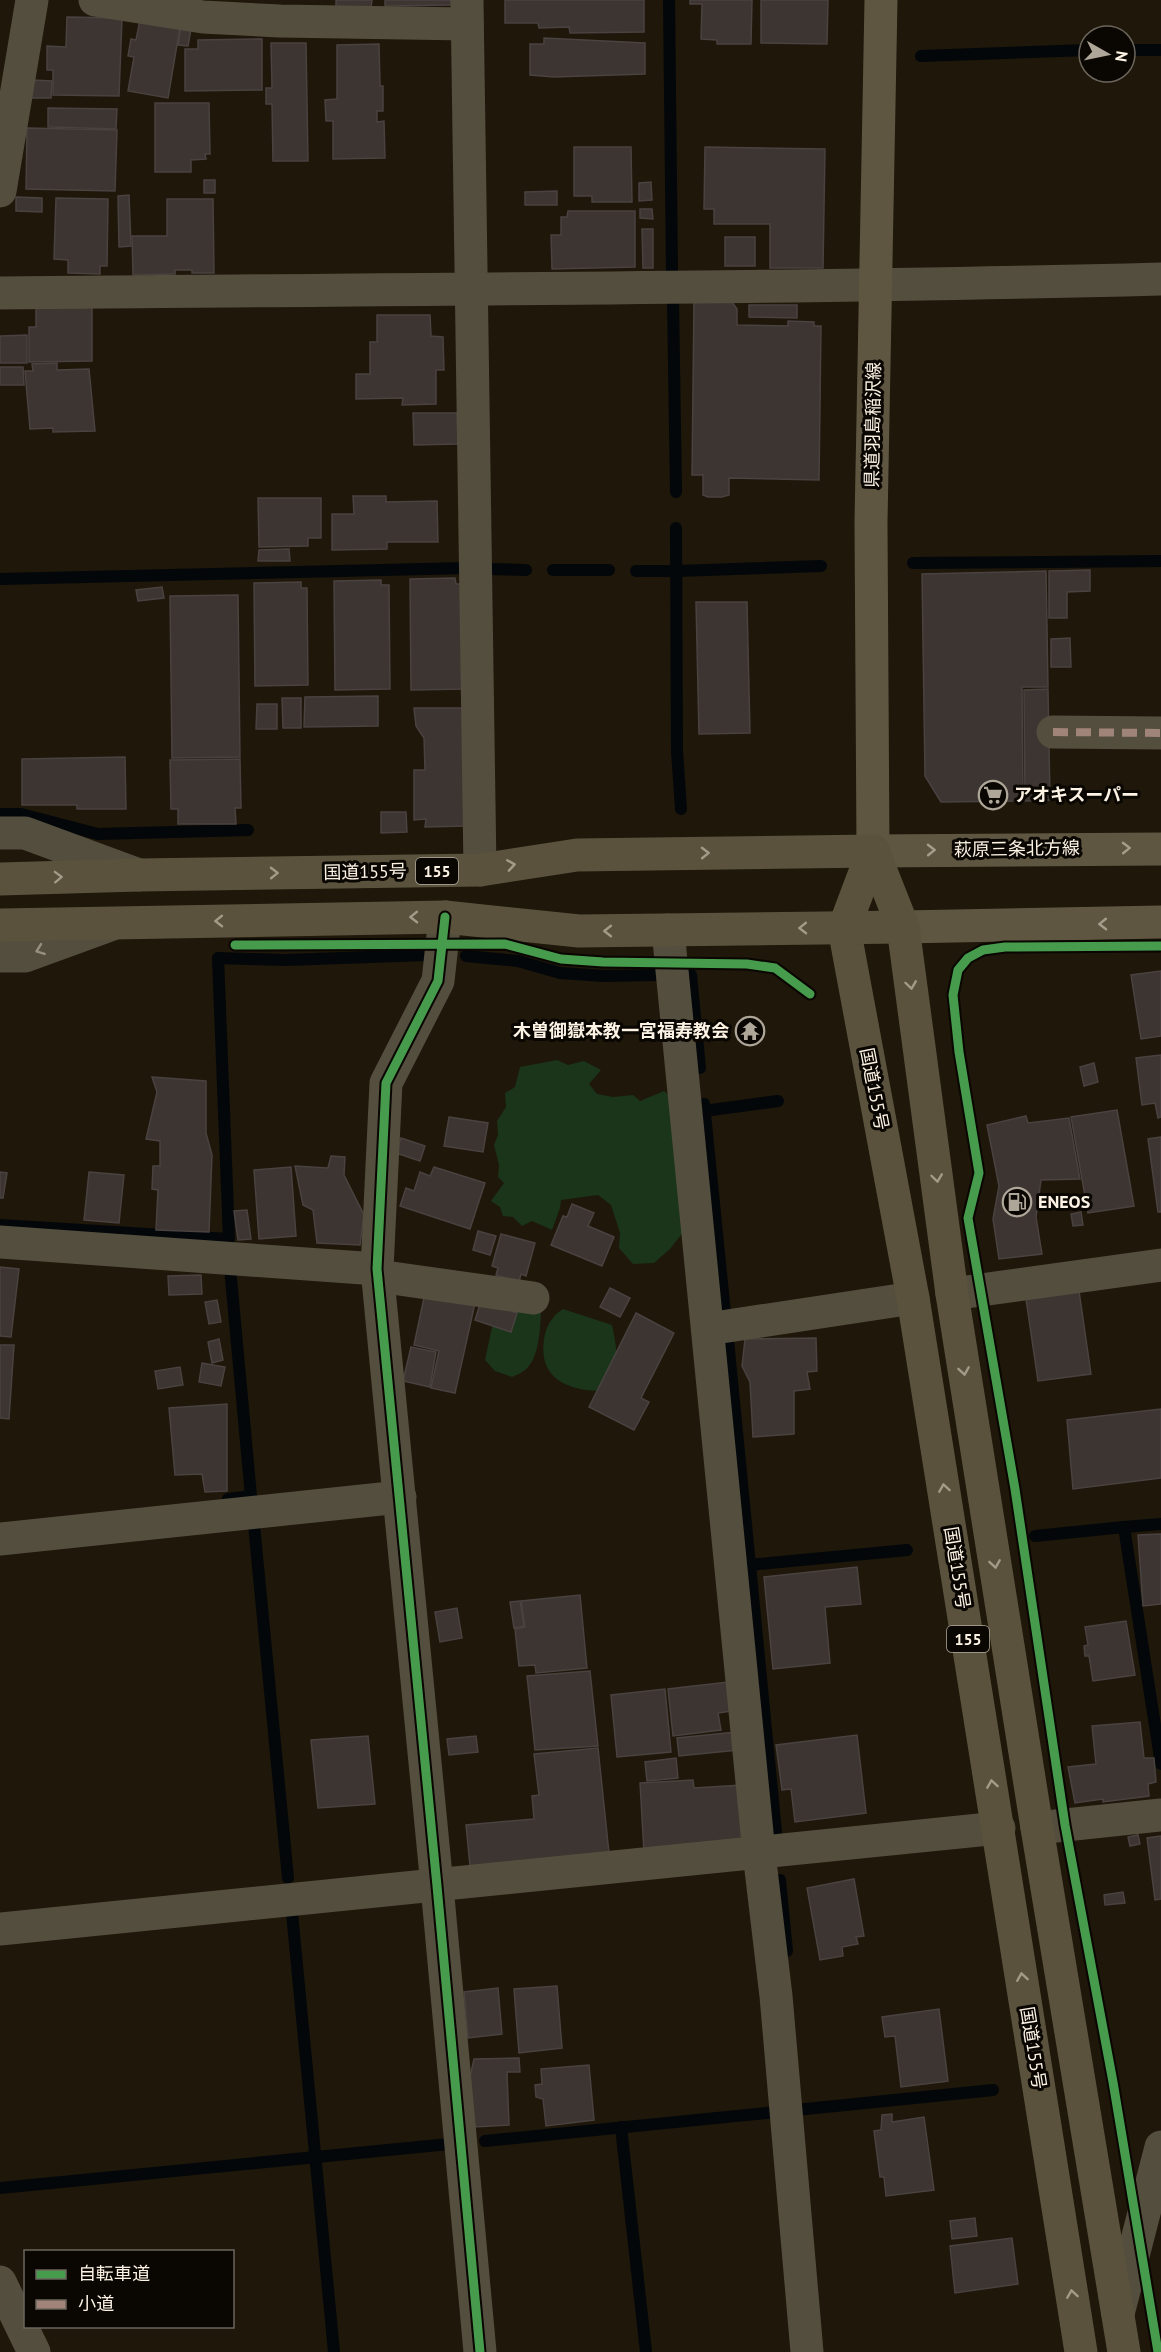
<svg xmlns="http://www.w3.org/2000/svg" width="1161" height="2352" font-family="'PT Sans','Noto Sans JP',sans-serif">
<rect width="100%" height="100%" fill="#1e170a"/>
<g fill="#1b351a">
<polygon points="557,1060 568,1065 584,1061 601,1070 589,1084 597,1094 613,1097 633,1095 640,1101 664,1091 673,1099 688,1226 670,1249 654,1263 633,1264 619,1248 620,1233 611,1205 598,1195 561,1200 560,1208 552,1230 532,1221 522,1226 513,1217 503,1216 500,1207 491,1201 504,1183 498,1177 499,1165 494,1145 498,1135 497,1121 506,1107 505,1093 515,1087 520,1067"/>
<path d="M498 1299 541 1305C541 1322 540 1359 525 1370 522 1373 516 1375 512 1377L495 1371 485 1360Z"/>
<path d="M563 1309 612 1325C619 1358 618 1361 603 1391 568 1391 538 1379 544 1339 546 1326 552 1316 563 1309Z"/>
</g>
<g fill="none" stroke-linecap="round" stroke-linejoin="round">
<g stroke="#03070a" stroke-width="12">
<polyline points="669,0 672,272"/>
<polyline points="1125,50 1161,50"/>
<polyline points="921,56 1089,50"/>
<polyline points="673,300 676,492"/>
<polyline points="676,528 677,751 681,809"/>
<polyline points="913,563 1161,561"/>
<polyline points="489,569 526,570"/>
<polyline points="553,570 609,570"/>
<polyline points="636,571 677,571 821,566"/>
<polyline points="0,579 467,568"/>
<polyline points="0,814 21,814 98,834 248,830"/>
<polyline points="466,956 518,961 560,973 604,976 655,975"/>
<polyline points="691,975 700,1068"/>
<polyline points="704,1104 725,1313"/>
<polyline points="704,1111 778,1101"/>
<polyline points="0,1225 229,1239 218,958 285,960 427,955"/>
<polyline points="728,1340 776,1832"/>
<polyline points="228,1499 251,1496 230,1268"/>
<polyline points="254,1525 288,1878"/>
<polyline points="1124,1527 1161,1524"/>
<polyline points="1035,1536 1124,1527 1161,1764"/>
<polyline points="749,1565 907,1550"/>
<polyline points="780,1880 787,1951"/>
<polyline points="292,1913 334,2352"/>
<polyline points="796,2110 993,2090"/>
<polyline points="621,2127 646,2352"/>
<polyline points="485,2141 776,2112"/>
<polyline points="0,2188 449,2144"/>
</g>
</g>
<g fill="#3c3532" stroke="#494240" stroke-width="1.5">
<polygon points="336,0 372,0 371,8 336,8"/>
<polygon points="385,0 451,0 451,5 385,6"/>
<polygon points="505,0 644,0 644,32 570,33 569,27 539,28 538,23 505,23"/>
<polygon points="690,0 752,0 751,44 717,44 717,40 701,39 702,4 690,4"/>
<polygon points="761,0 828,0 827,44 761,43"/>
<polygon points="67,17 122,18 119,96 53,95 53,70 47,70 47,46 66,47"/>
<polygon points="140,20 180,27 168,98 128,91 134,57 128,56 131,39 136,40"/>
<polygon points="181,27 191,29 188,46 178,45"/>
<polygon points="544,38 645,43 645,74 554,77 530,75 530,44 544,44"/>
<polygon points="262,39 262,90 185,91 185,49 198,49 198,40"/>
<polygon points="271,43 306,43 308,161 273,161 272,104 266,104 266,88 272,88"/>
<polygon points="379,44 380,86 383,86 383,111 377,111 377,122 384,121 385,158 333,159 333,121 326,121 325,100 337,99 337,45"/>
<polygon points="32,80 52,81 51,98 31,98"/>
<polygon points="155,103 209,103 210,154 205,154 206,159 191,160 191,172 155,172"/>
<polygon points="48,108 117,109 116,129 48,127"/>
<polygon points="27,128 117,130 115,191 26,189"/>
<polygon points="574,147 631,147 632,202 592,202 592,196 574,196"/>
<polygon points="705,147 825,149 823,268 770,268 770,224 714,224 714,209 704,209"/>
<rect x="204" y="180" width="11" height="13"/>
<polygon points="651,182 652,200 639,201 639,183"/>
<polygon points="557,191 557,205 525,205 525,192"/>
<polygon points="129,195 131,246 119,247 118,196"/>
<polygon points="16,197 42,198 42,212 16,211"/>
<polygon points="56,198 108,199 107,266 100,266 100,274 68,273 68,260 54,259"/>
<polygon points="167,199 213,199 214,273 192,273 192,270 175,270 175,274 133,275 132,236 167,236"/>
<polygon points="640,209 652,209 653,219 640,218"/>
<polygon points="568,211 635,211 635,267 552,269 551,235 561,235 561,217 567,217"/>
<polygon points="642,229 653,229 653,268 643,268"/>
<rect x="725" y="237" width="30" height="29"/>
<polygon points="694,301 732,302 737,309 737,325 788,326 788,321 814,322 814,326 821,326 819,480 729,478 729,495 722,497 708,497 703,495 703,475 692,475"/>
<polygon points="749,305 797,305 797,318 749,317"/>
<polygon points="92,306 92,361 29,362 29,327 36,327 36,307"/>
<polygon points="377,315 430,315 431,336 443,337 444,370 436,370 436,404 402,405 403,398 356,399 356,374 370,374 370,342 377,342"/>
<polygon points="27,335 27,363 0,363 0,336"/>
<polygon points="57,363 57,370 89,369 95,431 53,432 53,428 30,429 25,371 33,371 32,364"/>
<polygon points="0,367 23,367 24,385 0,385"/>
<polygon points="413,413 457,413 458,444 414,445"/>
<polygon points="353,496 386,496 386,502 437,501 438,542 387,542 387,549 332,550 332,514 354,514"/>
<polygon points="258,498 321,498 321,538 308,538 308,546 259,547"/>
<polygon points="289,549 290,561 258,561 259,550"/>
<polygon points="1090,570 1090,591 1067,592 1067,618 1049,618 1049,571"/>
<polygon points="1046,571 1048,687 1022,687 1023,801 941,802 925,776 922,574"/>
<polygon points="455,578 456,584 463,584 464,689 411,690 410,579"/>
<polygon points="381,580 381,585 389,585 390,689 335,690 334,581"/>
<polygon points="301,582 301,588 307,588 308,685 255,686 254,583"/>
<polygon points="162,587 164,598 138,601 136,590"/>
<polygon points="238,595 240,757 172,758 170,596"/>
<polygon points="696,602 747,602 750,733 699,734"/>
<polygon points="1070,638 1071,667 1051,667 1051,639"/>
<polygon points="1048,689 1050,800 1025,801 1024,690"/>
<polygon points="378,696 378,726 304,727 305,697"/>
<polygon points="282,698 301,698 301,728 283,728"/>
<polygon points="257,704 277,704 277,729 256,729"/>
<polygon points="414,708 465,708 466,826 425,827 426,819 414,820 414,770 425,770 424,738 416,726"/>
<polygon points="125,757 126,809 77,809 77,805 22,805 22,759"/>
<polygon points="240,759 241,808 235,808 236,824 178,824 178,809 171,809 170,760"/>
<polygon points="381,812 406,812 407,832 381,833"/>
<polygon points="1161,971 1161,1036 1141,1039 1131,975"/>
<polygon points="1161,1055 1161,1117 1158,1118 1155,1103 1142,1105 1136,1058"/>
<polygon points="1094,1063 1098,1082 1084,1086 1080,1067"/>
<polygon points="152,1077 206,1081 206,1133 212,1155 209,1232 156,1230 158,1190 152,1189 153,1166 160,1166 160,1141 146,1139 157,1092"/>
<polygon points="1117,1110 1134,1206 1088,1213 1071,1117"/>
<polygon points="1026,1116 1028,1123 1069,1118 1080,1179 1041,1180 1036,1217 1042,1254 999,1259 993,1219 999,1186 987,1125"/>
<polygon points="449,1117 488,1123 483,1152 444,1146"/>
<polygon points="1161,1137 1161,1212 1158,1212 1148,1139"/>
<polygon points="401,1138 425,1146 420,1161 396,1153"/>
<polygon points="331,1156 345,1157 344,1175 364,1215 360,1245 317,1243 313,1210 303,1205 295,1166 328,1168"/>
<polygon points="291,1167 296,1236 259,1239 254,1170"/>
<polygon points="434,1167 485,1183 470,1229 400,1206 406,1188 414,1191 420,1172 430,1176"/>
<polygon points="0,1172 7,1173 3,1198 0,1198"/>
<polygon points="89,1172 124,1175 119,1223 84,1220"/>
<polygon points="572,1204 594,1213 588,1226 614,1237 602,1266 551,1245 563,1216 567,1217"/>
<polygon points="247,1210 251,1239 238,1240 234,1211"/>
<polygon points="1081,1212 1083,1225 1073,1226 1071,1214"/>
<polygon points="478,1231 496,1236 490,1255 473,1250"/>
<polygon points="501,1234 535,1243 526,1276 521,1274 519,1282 496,1275 498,1268 492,1266"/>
<polygon points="0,1267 19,1269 11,1337 0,1336"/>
<polygon points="201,1275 202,1294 169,1295 168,1276"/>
<polygon points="610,1288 630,1298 620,1317 600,1307"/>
<polygon points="1079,1291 1091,1374 1038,1381 1026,1299"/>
<polygon points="425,1293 475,1303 455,1393 431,1388 439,1351 414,1345"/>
<polygon points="217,1300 221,1322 209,1324 205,1302"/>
<polygon points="481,1301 517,1313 511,1332 475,1320"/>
<polygon points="636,1313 674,1333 641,1398 649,1402 634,1430 589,1407"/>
<polygon points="816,1338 817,1371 807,1372 810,1389 794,1391 794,1434 753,1437 750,1382 742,1366 745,1339"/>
<polygon points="219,1339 223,1360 212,1363 208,1342"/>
<polygon points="0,1345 14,1345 9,1419 0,1418"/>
<polygon points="411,1347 436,1352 430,1387 403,1381"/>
<polygon points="202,1363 225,1367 221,1386 199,1382"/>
<polygon points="180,1367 183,1385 158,1389 155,1371"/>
<polygon points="227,1404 227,1491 205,1492 202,1474 175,1475 169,1408"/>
<polygon points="1161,1409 1161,1478 1073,1489 1067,1420"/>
<polygon points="1161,1534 1161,1604 1143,1606 1138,1535"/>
<polygon points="857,1567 861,1604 825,1607 830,1663 773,1669 764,1577"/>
<polygon points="580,1595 587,1668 536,1673 535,1665 519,1666 515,1629 525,1627 521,1601"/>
<polygon points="520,1601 524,1626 514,1628 510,1602"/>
<polygon points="457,1608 462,1638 440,1642 435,1612"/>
<polygon points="1126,1621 1135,1675 1093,1681 1089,1656 1085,1656 1084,1646 1088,1645 1085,1627"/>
<polygon points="590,1671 598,1746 535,1750 527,1676"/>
<polygon points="728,1682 731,1711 718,1713 721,1730 673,1736 668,1689"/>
<polygon points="665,1689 671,1752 617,1757 611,1695"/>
<polygon points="1140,1722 1144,1758 1154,1758 1156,1782 1148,1784 1149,1796 1103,1802 1103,1799 1075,1803 1068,1767 1096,1764 1092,1726"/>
<polygon points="736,1732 738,1750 679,1756 677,1738"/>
<polygon points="857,1735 866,1813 795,1822 791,1789 782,1790 776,1745"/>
<polygon points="368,1736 375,1804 318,1808 311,1740"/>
<polygon points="476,1736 478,1752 449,1755 447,1739"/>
<polygon points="598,1748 609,1853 470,1866 466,1825 534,1819 532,1796 539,1795 534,1754"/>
<polygon points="676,1758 678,1778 647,1781 645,1762"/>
<polygon points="693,1780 694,1788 742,1785 746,1845 644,1852 640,1783"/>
<polygon points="1138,1835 1140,1844 1130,1846 1128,1837"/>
<polygon points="1161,1836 1161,1899 1155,1900 1147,1838"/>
<polygon points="854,1879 864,1936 856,1937 858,1944 842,1947 843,1956 820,1960 807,1888"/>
<polygon points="1123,1892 1125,1903 1105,1905 1104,1895"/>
<polygon points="557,1986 562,2048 519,2053 514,1989"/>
<polygon points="498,1988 502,2034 468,2038 464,1992"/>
<polygon points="939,2009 948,2081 901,2087 895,2036 885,2037 882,2017"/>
<polygon points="519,2058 520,2072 507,2072 509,2125 474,2127 470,2077 474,2059"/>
<polygon points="589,2065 594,2120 546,2126 543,2099 536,2097 535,2085 542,2084 541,2069"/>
<polygon points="892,2114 892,2122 924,2117 934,2190 886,2196 884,2177 880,2177 874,2131 881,2130 882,2115"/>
<polygon points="975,2218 977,2236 952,2239 950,2221"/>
<polygon points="1012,2238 1018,2284 955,2293 950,2246"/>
</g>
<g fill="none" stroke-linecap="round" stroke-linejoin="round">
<g stroke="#544e3e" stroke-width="33">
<polyline points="95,0 203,17 280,21 467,24"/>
<polyline points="467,0 480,870"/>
<polyline points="0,191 32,0"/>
<path d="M0 293C387 289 774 289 1161 279"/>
<polyline points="1053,732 1161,733"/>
<polyline points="0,833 25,833 139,875"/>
<polyline points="445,917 438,981 386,1083 377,1269 437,1886 480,2352"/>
<polyline points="668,930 759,1853 776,1996 807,2352"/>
<polyline points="0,956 25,956 110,925"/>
<polyline points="0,1242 377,1269"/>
<polyline points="378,1276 533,1298"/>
<polyline points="952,1294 1161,1265"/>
<polyline points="708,1329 913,1298"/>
<polyline points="0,1539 400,1497"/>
<polyline points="1037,1828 1161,1815"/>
<polyline points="0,1929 999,1828"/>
<polyline points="0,2282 34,2352"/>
<polyline points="1118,2314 1161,2147"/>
</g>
<g stroke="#5f5641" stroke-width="33">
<polyline points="881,0 871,522 873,851 1161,849"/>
<polyline points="903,927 1161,922"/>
</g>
<g stroke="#5a523c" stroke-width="33">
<polyline points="873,851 844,928 913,1298 1081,2352"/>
<polyline points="873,851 903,927 952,1294 1037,1828 1124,2352"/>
<polyline points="0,879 139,875 480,870 577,855 873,851"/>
<polyline points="0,925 445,917 579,931 903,927"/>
</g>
<polyline stroke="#a18479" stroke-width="8" stroke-dasharray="15 8" stroke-linecap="butt" points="1053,732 1161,733"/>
<g stroke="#0a0601" stroke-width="13">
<g id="cycleway">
<polyline points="445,917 438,981 386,1083 377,1269 437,1886 480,2352"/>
<polyline points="235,945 505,944 561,959 603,962 747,964 775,968 810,994"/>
<polyline points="1158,2352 1113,2082 1065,1825 1015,1489 968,1218 979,1173 959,1052 953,995 958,970 968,958 983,950 1005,947 1161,946"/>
</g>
</g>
<use href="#cycleway" stroke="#469c4c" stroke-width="9"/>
</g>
<defs><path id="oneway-chevron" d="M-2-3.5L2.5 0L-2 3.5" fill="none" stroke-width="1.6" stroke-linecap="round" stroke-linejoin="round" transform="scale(1.5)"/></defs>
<g stroke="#a69d8b">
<use href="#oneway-chevron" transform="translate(1126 848) rotate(-1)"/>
<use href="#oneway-chevron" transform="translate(931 850) rotate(-1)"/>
<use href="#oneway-chevron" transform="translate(1103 924) rotate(179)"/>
</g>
<g stroke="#a39a88">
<use href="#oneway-chevron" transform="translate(705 853) rotate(-1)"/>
<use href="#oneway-chevron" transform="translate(511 865) rotate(-9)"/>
<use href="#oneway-chevron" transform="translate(274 873) rotate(-1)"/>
<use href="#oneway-chevron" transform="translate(58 877) rotate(-2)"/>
<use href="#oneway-chevron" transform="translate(414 917) rotate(179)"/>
<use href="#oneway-chevron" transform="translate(219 921) rotate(179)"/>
<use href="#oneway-chevron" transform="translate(803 928) rotate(179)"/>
<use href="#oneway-chevron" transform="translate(608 931) rotate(180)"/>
<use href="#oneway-chevron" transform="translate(911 985) rotate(82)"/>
<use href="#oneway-chevron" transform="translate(937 1178) rotate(82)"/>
<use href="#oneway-chevron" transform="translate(964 1371) rotate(81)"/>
<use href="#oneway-chevron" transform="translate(944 1488) rotate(-99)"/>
<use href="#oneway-chevron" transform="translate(995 1564) rotate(81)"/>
<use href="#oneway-chevron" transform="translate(992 1784) rotate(-99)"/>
<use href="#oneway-chevron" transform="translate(1022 1977) rotate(-99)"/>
<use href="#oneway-chevron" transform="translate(1072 2294) rotate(-99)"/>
</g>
<use stroke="#979081" href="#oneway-chevron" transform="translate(40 950) rotate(160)"/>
<defs>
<g id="supermarket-ring" transform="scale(1.5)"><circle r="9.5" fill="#0a0601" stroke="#aea698" stroke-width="1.5"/><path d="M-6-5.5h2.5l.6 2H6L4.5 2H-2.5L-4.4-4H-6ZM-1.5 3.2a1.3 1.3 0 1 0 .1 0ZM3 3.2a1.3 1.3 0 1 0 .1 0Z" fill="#aea698"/></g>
<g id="temple-ring" transform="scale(1.5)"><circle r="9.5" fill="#0a0601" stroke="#aea698" stroke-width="1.5"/><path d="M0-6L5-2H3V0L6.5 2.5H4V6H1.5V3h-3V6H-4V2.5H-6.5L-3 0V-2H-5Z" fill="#aea698"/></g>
<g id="fuel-ring" transform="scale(1.5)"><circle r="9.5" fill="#0a0601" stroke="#aea698" stroke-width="1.5"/><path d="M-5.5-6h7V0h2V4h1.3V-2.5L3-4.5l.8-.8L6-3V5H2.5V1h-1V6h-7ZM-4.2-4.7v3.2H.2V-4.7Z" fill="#aea698"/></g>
</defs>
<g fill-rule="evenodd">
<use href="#supermarket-ring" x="993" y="795"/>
<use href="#temple-ring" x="750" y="1031"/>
<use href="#fuel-ring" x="1017" y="1202"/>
</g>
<g text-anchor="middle" stroke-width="6" stroke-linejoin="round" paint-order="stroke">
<g fill="#0a0601" stroke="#b3aca1" stroke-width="1.5">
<rect x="416" y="858" width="42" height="26" rx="4.5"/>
<rect x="947" y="1626" width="42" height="26" rx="4.5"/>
</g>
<g font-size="16" font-weight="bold" fill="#fcf3e5">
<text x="437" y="877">155</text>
<text x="968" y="1645">155</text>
</g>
<g font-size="18" fill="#fcf3e5" stroke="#0a0601">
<text transform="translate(873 425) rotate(-89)" y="6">県道羽島稲沢線</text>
<text transform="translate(1017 849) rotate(-1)" y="6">萩原三条北方線</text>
<text transform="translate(365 872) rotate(-1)" y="6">国道155号</text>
<text transform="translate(874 1089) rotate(79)" y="6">国道155号</text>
<text transform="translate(957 1568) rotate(81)" y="6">国道155号</text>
<text transform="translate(1033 2048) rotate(81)" y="6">国道155号</text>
</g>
<g font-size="18" font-weight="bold" fill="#fcf3e5" stroke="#0a0601" text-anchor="start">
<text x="1014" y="801">アオキスーパー</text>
<text x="729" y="1037" text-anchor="end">木曽御嶽本教一宮福寿教会</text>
<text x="1038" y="1208">ENEOS</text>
</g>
</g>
<rect x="24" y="2250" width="210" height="78" fill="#0a0601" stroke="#6b655c" stroke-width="1.5"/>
<rect x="36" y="2270" width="30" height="9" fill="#469c4c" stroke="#6b655c" stroke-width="1.5"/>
<text x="78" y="2280" font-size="18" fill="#fcf3e5">自転車道</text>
<rect x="36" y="2300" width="30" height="9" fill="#a18479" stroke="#6b655c" stroke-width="1.5"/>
<text x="78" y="2310" font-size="18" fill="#fcf3e5">小道</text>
<g transform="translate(1107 54) rotate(99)"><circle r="28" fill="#0a0601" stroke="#6b655c" stroke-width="1.5"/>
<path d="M0-4.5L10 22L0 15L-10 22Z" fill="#aea698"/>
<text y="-9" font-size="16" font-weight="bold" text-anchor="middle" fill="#fcf3e5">N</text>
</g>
</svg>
